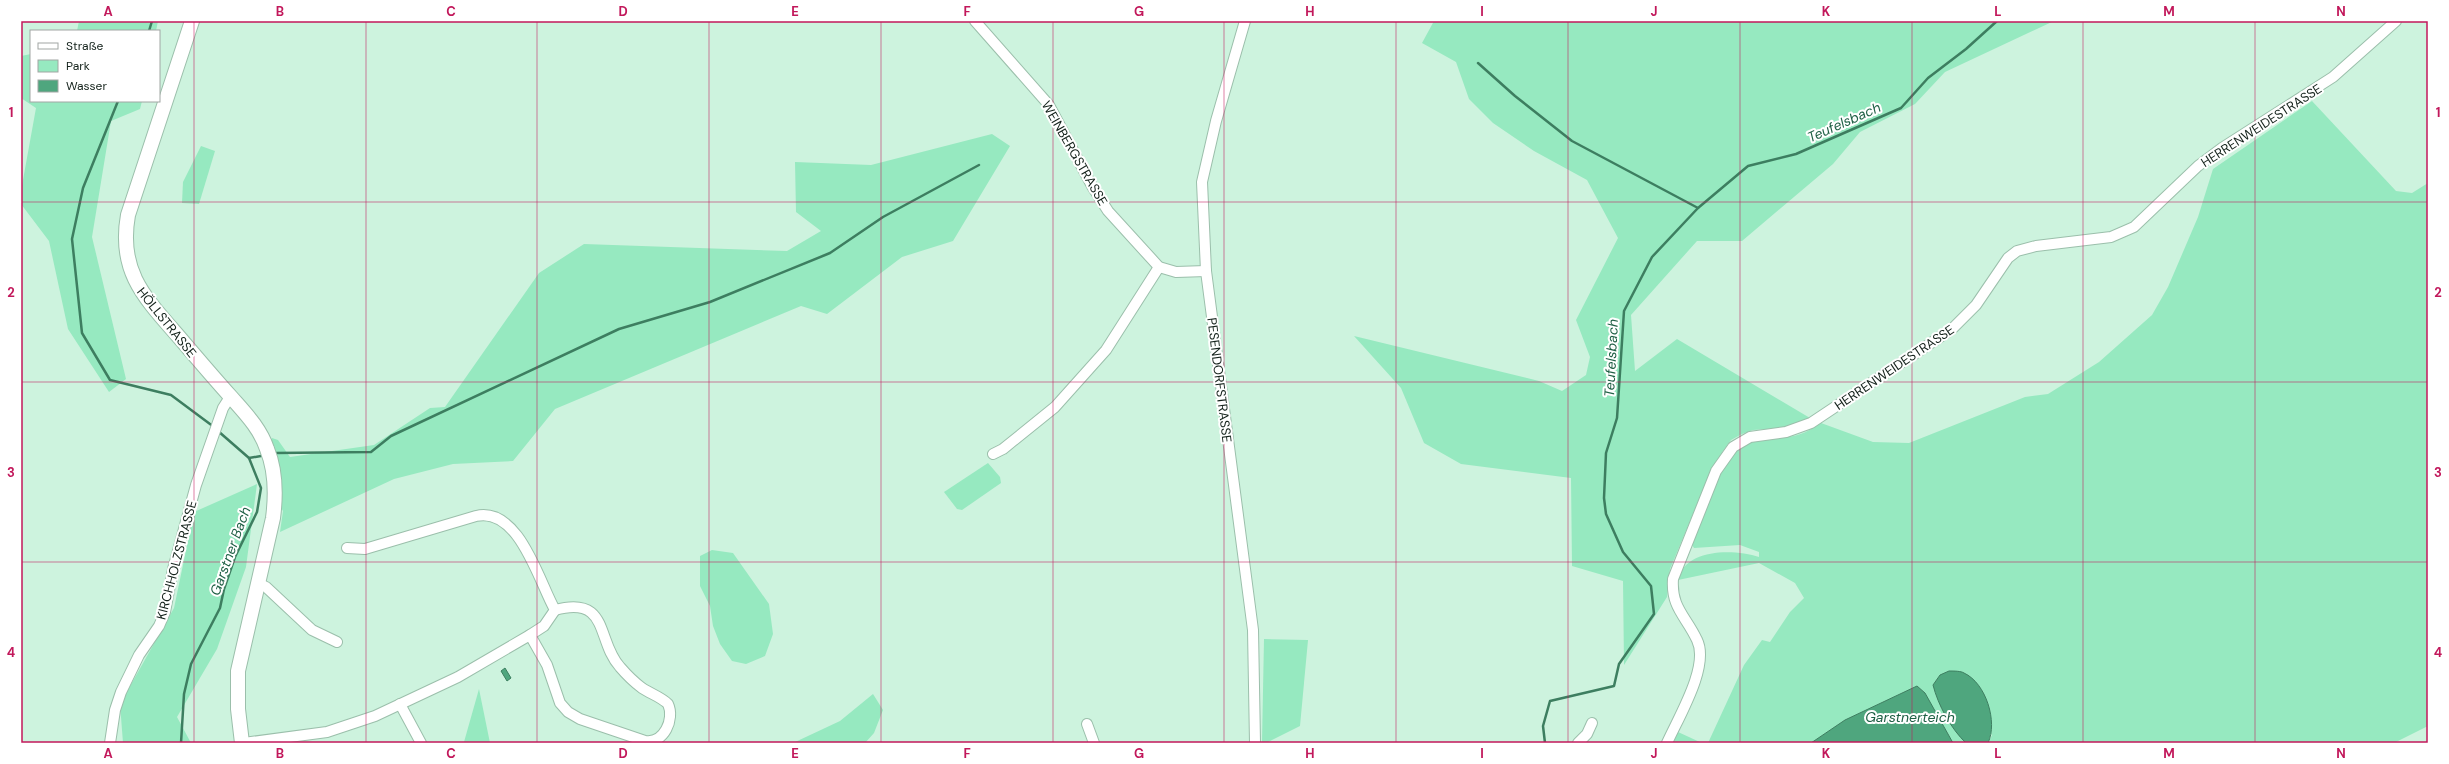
<svg xmlns="http://www.w3.org/2000/svg" width="2449" height="764" font-family="'DM Sans',sans-serif">
<rect width="100%" height="100%" fill="#cdf3de"/>
<g fill="#96e9c0">
<polygon points="79,21 158,21 156,31 77,31"/>
<polygon points="1434,21 2054,21 1945,72 1915,104 1860,132 1833,164 1742,241 1697,241 1631,315 1635,371 1677,339 1810,418 1781,428 1753,430 1742,434 1731,440 1723,451 1711,471 1670,569 1667,597 1624,665 1623,581 1572,566 1571,478 1461,464 1424,443 1401,388 1354,336 1539,381 1562,391 1586,375 1590,357 1576,320 1618,238 1587,180 1534,151 1493,123 1469,99 1456,62 1422,43"/>
<polygon points="31,54 31,101 142,101 140,109 111,121 92,237 126,379 109,392 68,329 49,241 21,204 21,191 36,108 21,98 21,56"/>
<path d="M2312 101 2396 191 2412 193 2428 183V726L2394 743H1988L1992 735 1940 675 1933 685C1938 705 1951 729 1966 743H1953L1925 693 1917 686 1845 720 1811 743H1708L1744 665 1762 640 1770 642 1790 612 1804 598 1795 583 1759 563 1678 580C1685 548 1734 549 1759 557V552L1740 545 1694 548 1691 543C1703 514 1720 448 1754 441 1784 434 1792 443 1821 423L1873 442 1909 443 2025 397 2048 394 2099 362 2152 315 2168 287 2198 217 2213 169Z"/>
<polygon points="992,134 1010,146 953,241 902,257 827,314 801,306 555,409 513,461 453,464 394,479 280,532 283,511 279,504 270,443 272,438 278,440 290,457 374,445 430,408 445,407 539,273 584,244 787,251 821,231 796,212 795,162 871,165"/>
<polygon points="201,146 215,151 199,204 182,203 183,182"/>
<polygon points="988,463 1000,477 1001,483 962,510 957,509 944,492"/>
<polygon points="257,484 246,567 217,649 177,717 191,743 123,743 120,704 174,608 194,512"/>
<polygon points="712,550 733,553 769,604 773,634 765,656 746,664 732,661 720,644 713,626 710,606 700,586 700,556"/>
<polygon points="1264,639 1308,640 1300,726 1266,743 1262,743"/>
<polygon points="479,689 490,743 463,743 464,742"/>
<polygon points="873,694 883,710 874,733 865,743 793,743 840,721"/>
<polygon points="1678,732 1702,743 1673,743"/>
</g>
<g fill="#4fa67e" stroke="#3d7e60">
<polygon points="505,668 511,678 507,681 501,671"/>
<path d="M1949 671C1954 671 1961 671 1964 673 1986 683 1998 722 1988 743H1966C1951 729 1938 705 1933 685L1940 675Z"/>
<polygon points="1917,686 1925,693 1953,743 1811,743 1845,720"/>
</g>
<g fill="none" stroke-linecap="round" stroke-linejoin="round">
<g stroke="#3d7e60" stroke-width="2.5">
<polyline points="149,31 152,21"/>
<polyline points="1478,63 1515,96 1572,141 1698,208"/>
<polyline points="118,101 83,188 72,239 82,333 110,380 171,395 214,427"/>
<polyline points="275,453 371,452 391,436 619,329 710,302 830,253 883,217 979,165"/>
<polyline points="249,458 261,456"/>
<polyline points="181,743 184,694 191,664 220,608 224,589 235,557 257,512 261,488 249,458 218,431"/>
<polyline points="1545,743 1543,726 1550,701 1614,686 1619,664 1654,614 1651,586 1623,552 1606,514 1604,498 1606,453 1617,418 1624,311 1652,257 1698,208 1748,166 1796,154 1901,108 1928,78 1966,49 1997,21"/>
</g>
<g stroke="#9bbfab" stroke-width="12">
<g id="street">
<polyline points="975,21 1049,105 1092,186 1108,211 1159,267 1176,272 1206,271"/>
<polyline points="1245,21 1216,121 1202,182 1206,271 1253,630 1255,743"/>
<polyline points="993,454 1003,449 1055,407 1106,350 1159,267"/>
<polyline points="258,583 266,587 312,630 337,642"/>
<path d="M530 635 547 665 560 703 568 712 580 719 645 741C664 744 675 719 668 704 661 697 651 694 642 688 634 682 626 674 620 667 596 641 610 595 555 610"/>
<polyline points="400,704 421,743"/>
<polyline points="1087,724 1094,743"/>
<polyline points="110,743 115,710 121,692 139,655 159,626 165,612 173,569 196,485 223,408 230,397"/>
<path d="M244 743 327 732 375 716 458 677 530 635 544 626 555 610C539 582 519 506 476 516L365 549 347 548"/>
<polyline points="1578,743 1587,734 1592,723"/>
<path d="M1667 743C1678 718 1710 666 1697 640 1686 616 1671 608 1673 579L1716 471 1733 447 1750 437 1786 432 1811 423 1952 329 1976 305 2008 258 2017 251 2036 246 2111 237 2134 227 2198 166 2222 148 2333 77 2396 21"/>
</g>
</g>
<g stroke="#9bbfab" stroke-width="16">
<path id="secondary" d="M192 21 128 215C118 271 144 297 179 337 196 357 213 377 231 397 245 413 260 428 267 449 276 471 276 495 273 518L238 671V709L242 743"/>
</g>
<use href="#street" stroke="#fff" stroke-width="10"/>
<use href="#secondary" stroke="#fff" stroke-width="14"/>
</g>
<path fill="none" stroke="#c2185b" stroke-width="1" stroke-opacity="0.55" d="M194 21V743M366 21V743M537 21V743M709 21V743M881 21V743M1053 21V743M1224 21V743M1396 21V743M1568 21V743M1740 21V743M1912 21V743M2083 21V743M2255 21V743M21 202H2428M21 382H2428M21 562H2428"/>
<g text-anchor="middle" stroke-width="4" stroke-linejoin="round" paint-order="stroke">
<g font-size="13" fill="#13211a" stroke="#fff">
<text transform="translate(2261 125) rotate(-33)" y="5">HERRENWEIDESTRASSE</text>
<text transform="translate(1075 153) rotate(60)" y="5">WEINBERGSTRASSE</text>
<text transform="translate(167 322) rotate(51)" y="5">HÖLLSTRASSE</text>
<text transform="translate(1894 367) rotate(-34)" y="5">HERRENWEIDESTRASSE</text>
<text transform="translate(1220 380) rotate(83)" y="5">PESENDORFSTRASSE</text>
<text transform="translate(176 560) rotate(-75)" y="5">KIRCHHOLZSTRASSE</text>
</g>
<g font-size="14" font-style="italic" fill="#1f6045" stroke="#fff">
<text transform="translate(1844 122) rotate(-24)" y="5">Teufelsbach</text>
<text transform="translate(1611 358) rotate(-87)" y="5">Teufelsbach</text>
<text transform="translate(230 551) rotate(-70)" y="5">Garstner Bach</text>
<text x="1910" y="722">Garstnerteich</text>
</g>
</g>
<rect width="2449" height="764" fill="none" stroke="#ffffff" stroke-width="44"/>
<rect x="30" y="30" width="130" height="72" fill="#ffffff" stroke="#a1a6a3"/>
<rect x="38" y="43" width="20" height="6" fill="#ffffff" stroke="#a1a6a3"/>
<text x="66" y="50" font-size="12" fill="#13211a">Straße</text>
<rect x="38" y="60" width="20" height="12" fill="#96e9c0" stroke="#a1a6a3"/>
<text x="66" y="70" font-size="12" fill="#13211a">Park</text>
<rect x="38" y="80" width="20" height="12" fill="#4fa67e" stroke="#a1a6a3"/>
<text x="66" y="90" font-size="12" fill="#13211a">Wasser</text>
<rect x="22" y="22" width="2405" height="720" fill="none" stroke="#c2185b" stroke-width="1.5"/>
<g font-size="13" text-anchor="middle" font-weight="bold" fill="#c2185b">
<text x="108" y="16">A</text>
<text x="280" y="16">B</text>
<text x="451" y="16">C</text>
<text x="623" y="16">D</text>
<text x="795" y="16">E</text>
<text x="967" y="16">F</text>
<text x="1139" y="16">G</text>
<text x="1310" y="16">H</text>
<text x="1482" y="16">I</text>
<text x="1654" y="16">J</text>
<text x="1826" y="16">K</text>
<text x="1998" y="16">L</text>
<text x="2169" y="16">M</text>
<text x="2341" y="16">N</text>
<text x="11" y="117">1</text>
<text x="2438" y="117">1</text>
<text x="11" y="297">2</text>
<text x="2438" y="297">2</text>
<text x="11" y="477">3</text>
<text x="2438" y="477">3</text>
<text x="11" y="657">4</text>
<text x="2438" y="657">4</text>
<text x="108" y="758">A</text>
<text x="280" y="758">B</text>
<text x="451" y="758">C</text>
<text x="623" y="758">D</text>
<text x="795" y="758">E</text>
<text x="967" y="758">F</text>
<text x="1139" y="758">G</text>
<text x="1310" y="758">H</text>
<text x="1482" y="758">I</text>
<text x="1654" y="758">J</text>
<text x="1826" y="758">K</text>
<text x="1998" y="758">L</text>
<text x="2169" y="758">M</text>
<text x="2341" y="758">N</text>
</g>
</svg>
